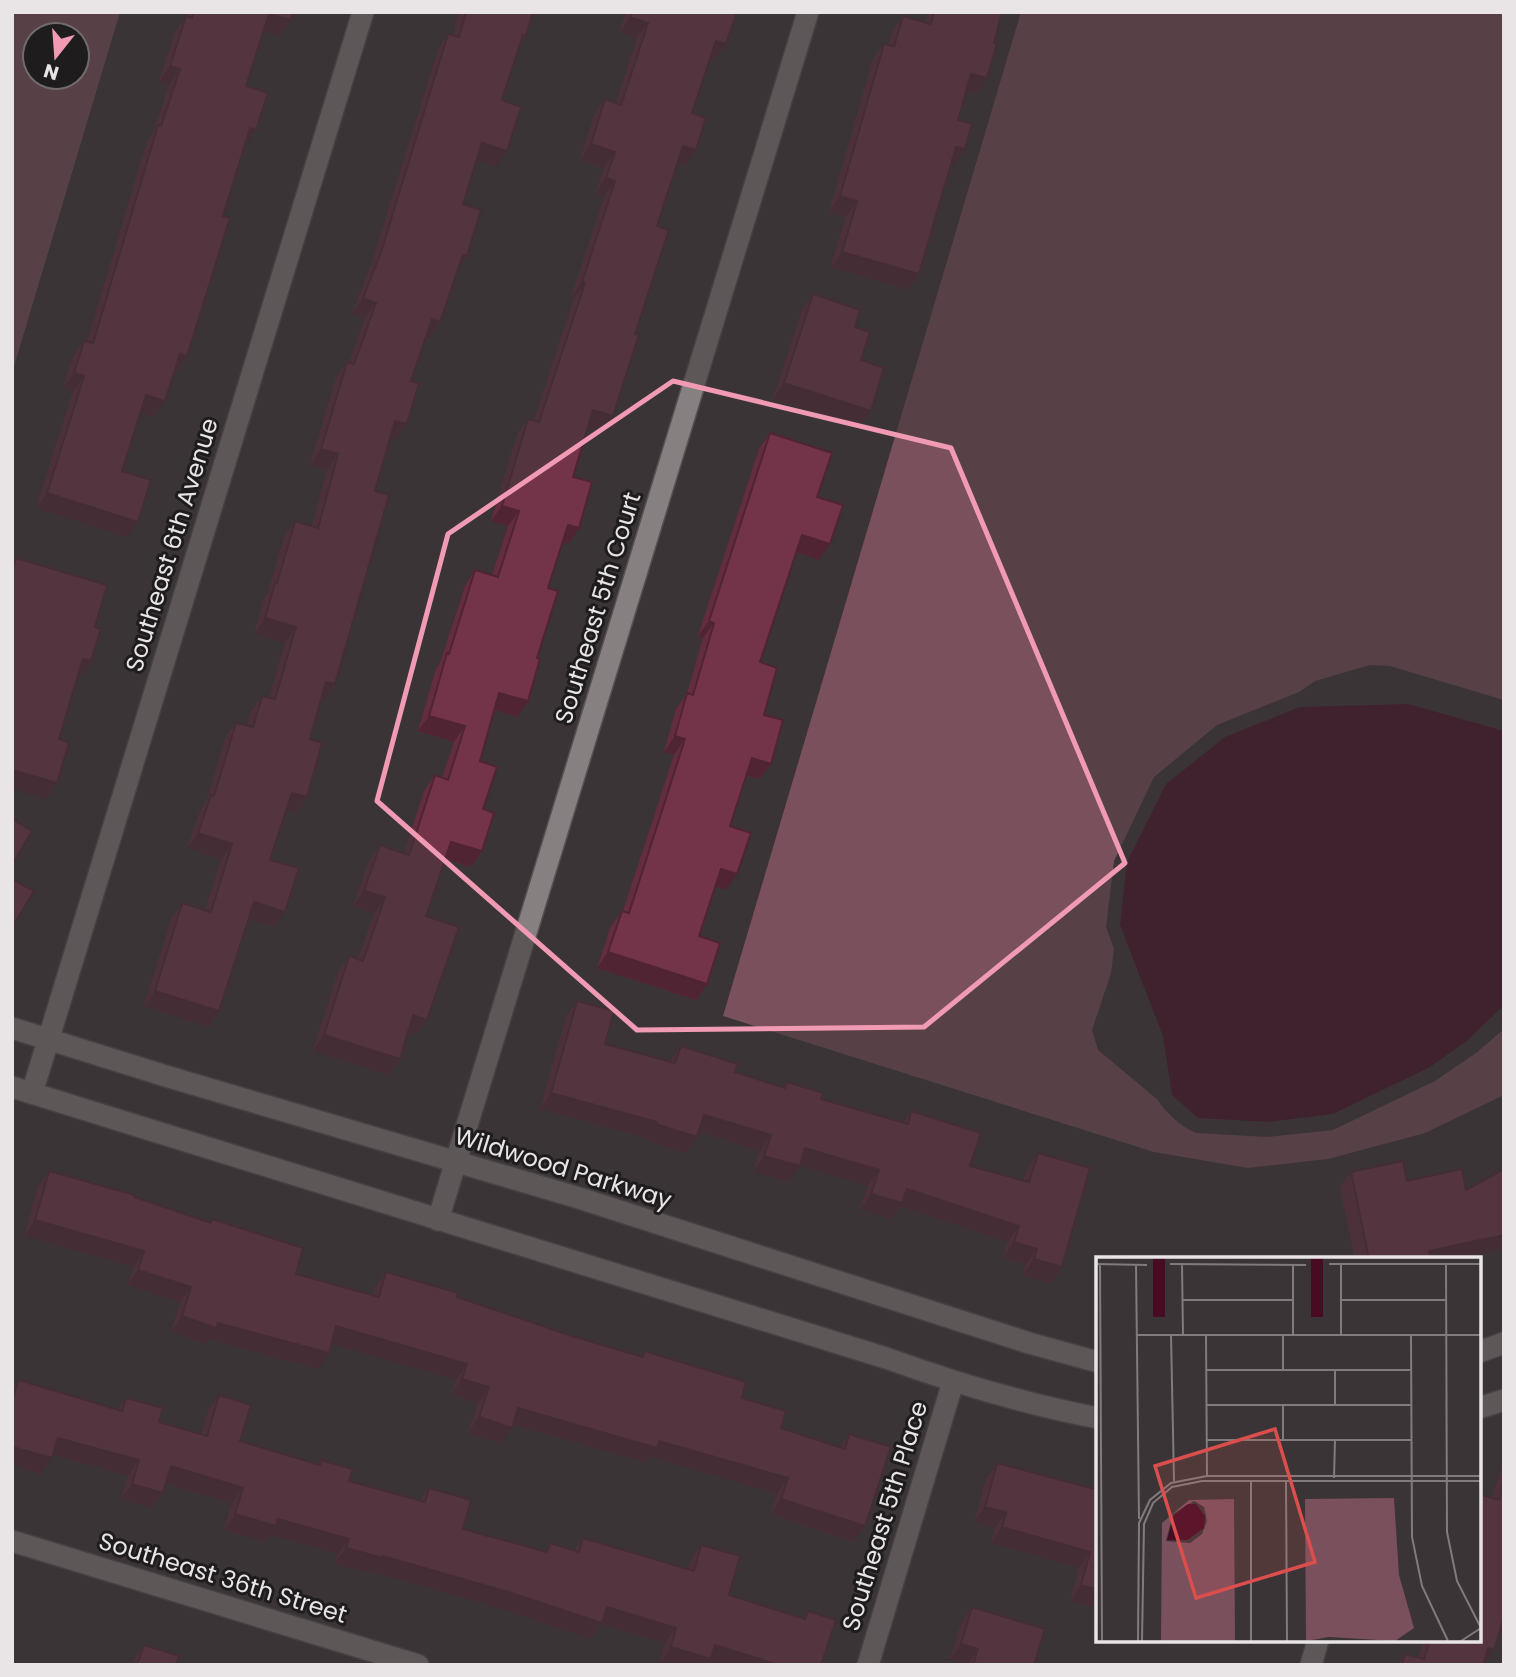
<svg xmlns="http://www.w3.org/2000/svg" width="1516" height="1677" font-family="Poppins,sans-serif">
<rect width="100%" height="100%" fill="#3a3436"/>
<g fill="#7a505c" fill-rule="evenodd">
<path d="M12 12H120L12 373ZM35 35H77V77H35Z"/>
<path d="M1021 12H1504V700L1390 666 1370 665 1315 681 1299 692 1217 725 1154 777 1114 861 1106 927 1114 949 1111 973 1092 1030 1098 1050 1158 1100C1166 1113 1182 1128 1197 1133L1267 1137 1333 1130 1435 1081 1476 1053 1504 1029V1095L1425 1133 1328 1159 1248 1168 1154 1152 723 1016Z"/>
</g>
<polygon fill="#470b24" points="1408,704 1504,731 1504,1005 1468,1040 1430,1067 1333,1114 1268,1122 1198,1118 1172,1095 1163,1036 1120,925 1127,862 1166,784 1225,737 1300,707"/>
<g fill="none" stroke-linecap="round" stroke-linejoin="round">
<g stroke="#555051" stroke-width="24">
<g id="street">
<polyline points="32,1093 363,12"/>
<polyline points="438,1220 808,12"/>
<polyline points="12,1541 418,1665"/>
<polyline points="868,1665 953,1382"/>
<polyline points="1311,1665 1318,1640"/>
</g>
</g>
<g stroke="#555051" stroke-width="24">
<g id="secondary">
<polyline points="12,1028 169,1077 579,1198 1029,1343 1098,1362"/>
<path d="M12 1087 886 1358C955 1383 1025 1404 1098 1418"/>
<polyline points="1479,1352 1504,1343"/>
<polyline points="1479,1408 1504,1400"/>
</g>
</g>
<use href="#street" stroke="#878081" stroke-width="21"/>
<use href="#secondary" stroke="#878081" stroke-width="21"/>
</g>
<g fill="#632d3f">
<polygon points="188,12 293,12 291,20 280,36 264,31 246,86 245,145 223,216 187,356 176,372 175,371 154,417 141,412 122,471 127,537 36,508 73,391 63,388 73,356 84,341 87,342 147,141 153,133 169,85 159,82 175,32 186,17"/>
<polygon points="459,12 533,12 526,36 520,45 502,100 496,167 476,160 463,204 467,256 458,269 440,322 429,338 426,336 411,381 396,440 390,438 375,491 335,684 324,700 321,699 310,739 307,797 296,813 287,810 270,860 274,927 249,919 219,1011 208,1027 144,1006 171,919 182,903 205,910 221,860 187,848 200,811 207,800 225,738 236,723 247,726 251,711 262,696 269,698 285,643 254,634 264,598 268,592 284,537 295,521 312,526 327,470 310,465 336,378 347,362 349,363 365,318 352,314 370,268 438,50 448,34 453,35"/>
<polygon points="626,12 737,12 726,44 715,60 710,59 692,113 685,166 678,163 657,226 602,432 588,428 573,477 579,528 568,544 563,542 548,588 537,658 528,701 517,717 494,710 480,761 483,809 482,851 471,867 445,859 426,916 416,1035 408,1033 400,1059 389,1075 313,1051 338,972 349,956 358,959 374,913 353,906 369,861 380,845 404,853 424,791 435,775 442,778 454,742 418,731 436,669 440,663 465,586 475,570 492,575 508,526 491,521 517,434 528,419 534,420 574,298 571,297 604,197 595,194 604,168 580,160 594,115 605,99 616,103 637,38 619,33"/>
<polygon points="928,12 1002,12 976,94 966,91 958,120 954,165 951,164 919,274 908,290 831,267 846,216 829,212 873,59 884,44 888,45 892,32 903,16 925,23"/>
<polygon points="813,294 855,327 861,360 860,426 773,399 802,310"/>
<polygon points="770,433 817,497 819,560 796,552 760,662 764,715 771,764 760,779 746,776 730,826 726,890 715,886 699,936 707,984 696,1000 597,968 611,926 622,911 623,911 674,755 664,752 676,709 687,694 703,638 698,636 759,449"/>
<polygon points="577,1001 605,1044 670,1061 681,1046 735,1072 782,1088 787,1082 821,1099 903,1123 911,1111 970,1166 1023,1180 1027,1169 1038,1153 1051,1283 1023,1275 1026,1264 1003,1258 1008,1242 900,1206 891,1219 860,1209 868,1186 800,1165 789,1182 753,1172 760,1151 698,1132 686,1153 645,1140 646,1138 540,1109 566,1017"/>
<polygon points="1504,1169 1504,1251 1503,1249 1455,1259 1355,1259 1340,1188 1351,1172 1466,1190"/>
<polygon points="49,1171 134,1197 209,1223 212,1219 296,1274 373,1295 375,1287 386,1272 457,1297 572,1336 641,1356 645,1351 742,1398 781,1428 840,1447 849,1434 854,1542 770,1514 777,1494 650,1457 646,1463 513,1425 501,1443 468,1433 478,1403 451,1394 456,1380 331,1343 318,1369 209,1339 205,1344 171,1332 180,1303 127,1285 134,1267 24,1236 38,1187"/>
<polygon points="19,1380 117,1410 126,1398 159,1422 201,1435 208,1411 219,1395 240,1441 318,1464 321,1460 349,1481 420,1500 429,1488 463,1529 544,1552 550,1543 574,1551 583,1538 688,1569 690,1561 701,1545 729,1595 802,1619 808,1611 821,1665 718,1665 709,1662 707,1665 665,1665 660,1663 665,1643 601,1624 591,1639 504,1610 373,1572 372,1574 335,1564 338,1554 270,1535 265,1542 224,1530 232,1503 166,1484 152,1508 121,1499 128,1476 53,1455 41,1474 12,1466 12,1389"/>
<polygon points="1504,1460 1504,1617 1494,1650 1484,1665 1397,1665 1405,1654 1418,1658 1423,1640 1479,1640 1492,1498"/>
<polygon points="997,1463 1098,1490 1098,1609 1070,1601 1079,1568 991,1543 995,1528 974,1522 986,1479"/>
<polygon points="972,1607 1034,1665 967,1665 950,1660 961,1623"/>
<polygon points="144,1645 176,1665 132,1665 133,1661"/>
</g>
<g fill="#502433">
<polygon points="269,14 291,20 280,36 258,29"/>
<polygon points="630,17 648,23 637,38 619,33"/>
<polygon points="716,41 726,44 715,60 705,57"/>
<polygon points="170,66 180,69 169,85 159,82"/>
<polygon points="971,74 987,78 976,94 960,89"/>
<polygon points="250,128 256,130 245,145 239,143"/>
<polygon points="482,143 507,151 496,167 471,159"/>
<polygon points="591,144 615,152 604,168 580,160"/>
<polygon points="683,146 696,150 685,166 672,161"/>
<polygon points="956,147 965,149 954,165 945,162"/>
<polygon points="606,178 615,181 604,197 595,194"/>
<polygon points="840,196 857,201 846,216 829,212"/>
<polygon points="842,252 919,274 908,290 831,267"/>
<polygon points="463,255 467,256 456,272"/>
<polygon points="582,282 585,283 574,298 571,297"/>
<polygon points="363,298 376,303 365,318 352,314"/>
<polygon points="432,319 440,322 429,338 421,335"/>
<polygon points="180,354 187,356 176,372 169,369"/>
<polygon points="74,373 84,376 73,391 63,388"/>
<polygon points="784,383 871,411 860,426 773,399"/>
<polygon points="146,395 165,401 154,417 135,411"/>
<polygon points="593,410 613,416 602,432 582,426"/>
<polygon points="395,421 407,424 396,440 384,436"/>
<polygon points="321,449 338,454 327,470 310,465"/>
<polygon points="47,493 138,522 127,537 36,508"/>
<polygon points="502,506 519,511 508,526 491,521"/>
<polygon points="568,525 579,528 568,544 557,541"/>
<polygon points="802,535 830,544 819,560 791,550"/>
<polygon points="265,618 296,627 285,643 254,634"/>
<polygon points="709,621 714,623 703,638 698,636"/>
<polygon points="83,659 91,661 80,677 72,675"/>
<polygon points="326,682 335,684 324,700 315,698"/>
<polygon points="499,693 528,701 517,717 488,708"/>
<polygon points="429,716 465,726 454,742 418,731"/>
<polygon points="675,736 685,739 674,755 664,752"/>
<polygon points="752,758 771,764 760,779 741,774"/>
<polygon points="12,770 57,783 46,799 12,789"/>
<polygon points="292,793 307,797 296,813 281,809"/>
<polygon points="198,833 232,844 221,860 187,848"/>
<polygon points="451,842 482,851 471,867 440,857"/>
<polygon points="721,869 737,874 726,890 710,884"/>
<polygon points="364,891 385,897 374,913 353,906"/>
<polygon points="254,902 285,912 274,927 243,917"/>
<polygon points="608,952 707,984 696,1000 597,968"/>
<polygon points="155,991 219,1011 208,1027 144,1006"/>
<polygon points="413,1015 427,1020 416,1035 402,1031"/>
<polygon points="324,1035 400,1059 389,1075 313,1051"/>
<polygon points="551,1093 657,1122 646,1138 540,1109"/>
<polygon points="704,1115 771,1135 760,1151 693,1130"/>
<polygon points="656,1124 697,1137 686,1153 645,1140"/>
<polygon points="805,1148 879,1170 868,1186 794,1164"/>
<polygon points="764,1156 800,1166 789,1182 753,1172"/>
<polygon points="907,1189 1019,1226 1008,1242 900,1206 891,1219 860,1209 871,1194"/>
<polygon points="35,1220 144,1251 134,1267 24,1236"/>
<polygon points="1504,1235 1504,1247 1503,1249 1455,1259 1424,1259 1429,1251"/>
<polygon points="1014,1242 1037,1249 1026,1264 1003,1258"/>
<polygon points="1034,1259 1062,1267 1051,1283 1023,1275"/>
<polygon points="138,1270 191,1287 180,1303 127,1285"/>
<polygon points="182,1316 218,1323 329,1353 318,1369 209,1339 205,1344 171,1332"/>
<polygon points="336,1326 467,1364 456,1380 325,1342"/>
<polygon points="462,1379 489,1387 478,1403 451,1394"/>
<polygon points="518,1408 659,1441 788,1478 777,1494 650,1457 646,1463 507,1423"/>
<polygon points="479,1417 512,1428 501,1443 468,1433"/>
<polygon points="58,1438 139,1460 128,1476 47,1453"/>
<polygon points="12,1447 52,1458 41,1474 12,1466"/>
<polygon points="171,1466 243,1488 232,1503 160,1482"/>
<polygon points="132,1484 163,1493 152,1508 121,1499"/>
<polygon points="781,1499 865,1526 854,1542 770,1514"/>
<polygon points="985,1507 1006,1512 995,1528 974,1522"/>
<polygon points="235,1514 278,1519 349,1539 338,1554 270,1535 265,1542 224,1530"/>
<polygon points="1002,1527 1090,1552 1079,1568 991,1543"/>
<polygon points="346,1548 607,1607 676,1628 665,1643 601,1624 591,1639 504,1610 373,1572 372,1574 335,1564"/>
<polygon points="1081,1585 1098,1590 1098,1609 1070,1601"/>
<polygon points="961,1644 978,1649 967,1665 950,1660"/>
<polygon points="715,1645 779,1665 718,1665 709,1662 707,1665 665,1665 660,1663 671,1647"/>
<polygon points="1488,1648 1494,1650 1484,1665"/>
</g>
<g fill="#733449" stroke="#502433" stroke-width="2">
<polygon points="194,12 293,12 291,20 269,14 246,86 268,93 256,130 250,128 223,216 230,218 187,356 180,354 165,401 146,395 122,471 151,480 138,522 47,493 84,376 74,373 84,341 93,343 158,125 161,126 180,69 170,66 186,16 192,18"/>
<polygon points="466,12 533,12 526,36 523,35 502,100 521,107 507,151 482,143 463,204 481,210 467,256 463,255 440,322 432,319 411,381 419,383 407,424 395,421 375,491 389,495 335,684 326,682 310,739 322,743 307,797 292,793 270,860 299,868 285,912 254,902 219,1011 155,991 182,903 211,912 232,844 198,833 211,795 214,796 236,723 253,727 262,696 275,699 296,627 265,618 275,583 277,583 295,521 318,528 338,454 321,449 347,362 354,364 376,303 363,298 381,252 448,34 459,37"/>
<polygon points="632,12 737,12 726,44 716,41 692,113 706,118 696,150 683,146 657,226 669,230 635,334 639,335 613,416 593,410 573,477 592,482 579,528 568,525 548,588 558,591 537,658 540,659 528,701 499,693 480,761 497,767 483,809 494,813 482,851 451,842 426,916 459,927 427,1020 413,1015 400,1059 324,1035 349,956 363,961 385,897 364,891 380,845 409,855 435,775 448,780 465,726 429,716 447,653 449,654 475,570 498,577 519,511 502,506 528,419 539,422 585,283 582,282 615,181 606,178 615,152 591,144 605,99 621,105 648,23 630,17"/>
<polygon points="934,12 1002,12 994,43 997,44 987,78 971,74 958,120 972,124 965,149 956,147 919,274 842,252 857,201 840,196 884,44 894,46 903,16 931,24"/>
<polygon points="813,294 860,310 855,327 870,332 861,360 884,368 871,411 784,383"/>
<polygon points="770,433 832,453 817,497 843,505 830,544 802,535 760,662 777,668 764,715 783,720 771,764 752,758 730,826 751,833 737,874 721,869 699,936 720,943 707,984 608,952 622,911 629,913 685,739 675,736 687,693 693,695 714,623 709,621"/>
<polygon points="16,558 107,585 95,627 101,629 91,661 83,659 59,739 69,743 57,783 12,770 12,572"/>
<polygon points="12,819 32,831 12,865"/>
<polygon points="12,879 34,891 13,926 12,926"/>
<polygon points="577,1001 614,1011 605,1044 675,1063 681,1046 738,1064 735,1072 785,1088 787,1082 823,1093 821,1099 908,1124 911,1111 981,1133 970,1166 1029,1182 1038,1153 1090,1168 1062,1267 1034,1259 1037,1249 1014,1242 1019,1226 907,1189 902,1203 871,1194 879,1170 805,1148 800,1166 764,1156 771,1135 704,1115 697,1137 656,1124 657,1122 551,1093"/>
<polygon points="1403,1161 1407,1181 1462,1169 1466,1190 1504,1169 1504,1235 1429,1251 1431,1259 1369,1259 1351,1172"/>
<polygon points="49,1171 135,1195 134,1197 211,1223 212,1219 303,1248 296,1274 379,1297 386,1272 458,1293 457,1297 572,1336 643,1357 645,1351 746,1382 742,1398 786,1411 781,1428 845,1449 849,1434 891,1447 865,1526 781,1499 788,1478 659,1441 657,1448 518,1408 512,1428 479,1417 489,1387 462,1379 467,1364 336,1326 329,1353 218,1323 216,1328 182,1316 191,1287 138,1270 144,1251 35,1220"/>
<polygon points="19,1380 122,1411 126,1398 163,1408 159,1422 207,1436 219,1395 251,1405 240,1441 320,1465 321,1460 353,1469 349,1481 425,1502 429,1488 471,1500 463,1529 547,1552 550,1543 579,1552 583,1538 694,1571 701,1545 740,1556 729,1595 805,1619 808,1611 836,1620 821,1665 779,1665 715,1645 711,1659 671,1647 676,1628 607,1607 602,1623 515,1594 383,1556 383,1558 346,1548 349,1539 278,1519 276,1526 235,1514 243,1488 171,1466 163,1493 132,1484 139,1460 58,1438 52,1458 12,1447 12,1400"/>
<polygon points="997,1463 1098,1490 1098,1590 1081,1585 1090,1552 1002,1527 1006,1512 985,1507"/>
<polygon points="1504,1481 1504,1617 1494,1650 1488,1648 1483,1665 1402,1665 1405,1654 1424,1659 1430,1640 1479,1640 1479,1494 1499,1500"/>
<polygon points="972,1607 1045,1629 1034,1665 973,1665 978,1649 961,1644"/>
<polygon points="144,1645 179,1656 176,1665 137,1665"/>
</g>
<path d="M0 0H1516V1677H0ZM673 381 951 448 1125 863 924 1027 637 1030 377 801 448 534Z" fill="#3a3436" fill-opacity=".55" fill-rule="evenodd"/>
<path fill="none" stroke="#f19ab4" stroke-width="5" stroke-linejoin="round" d="M673 381 951 448 1125 863 924 1027 637 1030 377 801 448 534Z"/>
<g text-anchor="middle" stroke-width="6" stroke-linejoin="round" paint-order="stroke">
<g font-size="24" fill="#e9e5e6" stroke="#1f1c1d">
<text transform="translate(172 545) rotate(-73)" y="8">Southeast 6th Avenue</text>
<text transform="translate(598 608) rotate(-73)" y="8">Southeast 5th Court</text>
<text transform="translate(563 1168) rotate(17)" y="8">Wildwood Parkway</text>
<text transform="translate(885 1516) rotate(-73)" y="8">Southeast 5th Place</text>
<text transform="translate(223 1578) rotate(17)" y="8">Southeast 36th Street</text>
</g>
</g>
<g transform="translate(1096 1257)">
<rect width="385" height="385" fill="#3a3436"/>
<path d="M298 241 303 318 318 371 299 384 233 380 210 384 209 242ZM138 242 139 384H65L66 266 93 243ZM98 244 108 250 111 264 106 277 94 286 70 284 77 257Z" fill="#7a505c" fill-rule="evenodd"/>
<path d="M57 1H69V60H57ZM215 1H227V60H215ZM92 247H100L109 259 108 271 91 283H71L78 258Z" fill="#470b24"/>
<path fill="none" stroke="#807b7c" stroke-width="2" d="M0 7 51 8M40 7 43 262M74 7 210 8M86 7 87 78M233 7H385M4 8 6 384M197 8V78M350 8 351 275 361 324 385 371M86 43H198M245 43H350M40 78H385M75 78 78 224M110 78 111 219M245 78V7M315 78 316 280 326 329 352 384M110 113H315M187 113V78M110 148H315M239 148V113M111 183H315M187 183V148M238 221 239 183M190 224 191 384M42 384 43 266 54 243 75 226 111 219H385M46 384 48 267 57 246 76 230 106 224H385M155 384V223M365 384 385 371"/>
<path fill="#da4e4e" fill-opacity="0.15" stroke="#da4e4e" stroke-width="3.5" d="M179 172 219 305 100 341 59 209Z"/>
<rect width="385" height="385" fill="none" stroke="#e9e5e6" stroke-width="3.5"/>
</g>
<rect width="1516" height="1677" fill="none" stroke="#e9e5e6" stroke-width="28"/>
<g transform="translate(56 56) rotate(197)"><circle r="33" fill="#1f1c1d" stroke="#706c6d" stroke-width="2"/>
<path d="M0-5L12 26L0 18L-12 26Z" fill="#f19ab4"/>
<text y="-10" font-size="19" font-weight="bold" text-anchor="middle" fill="#e9e5e6">N</text>
</g>
</svg>
